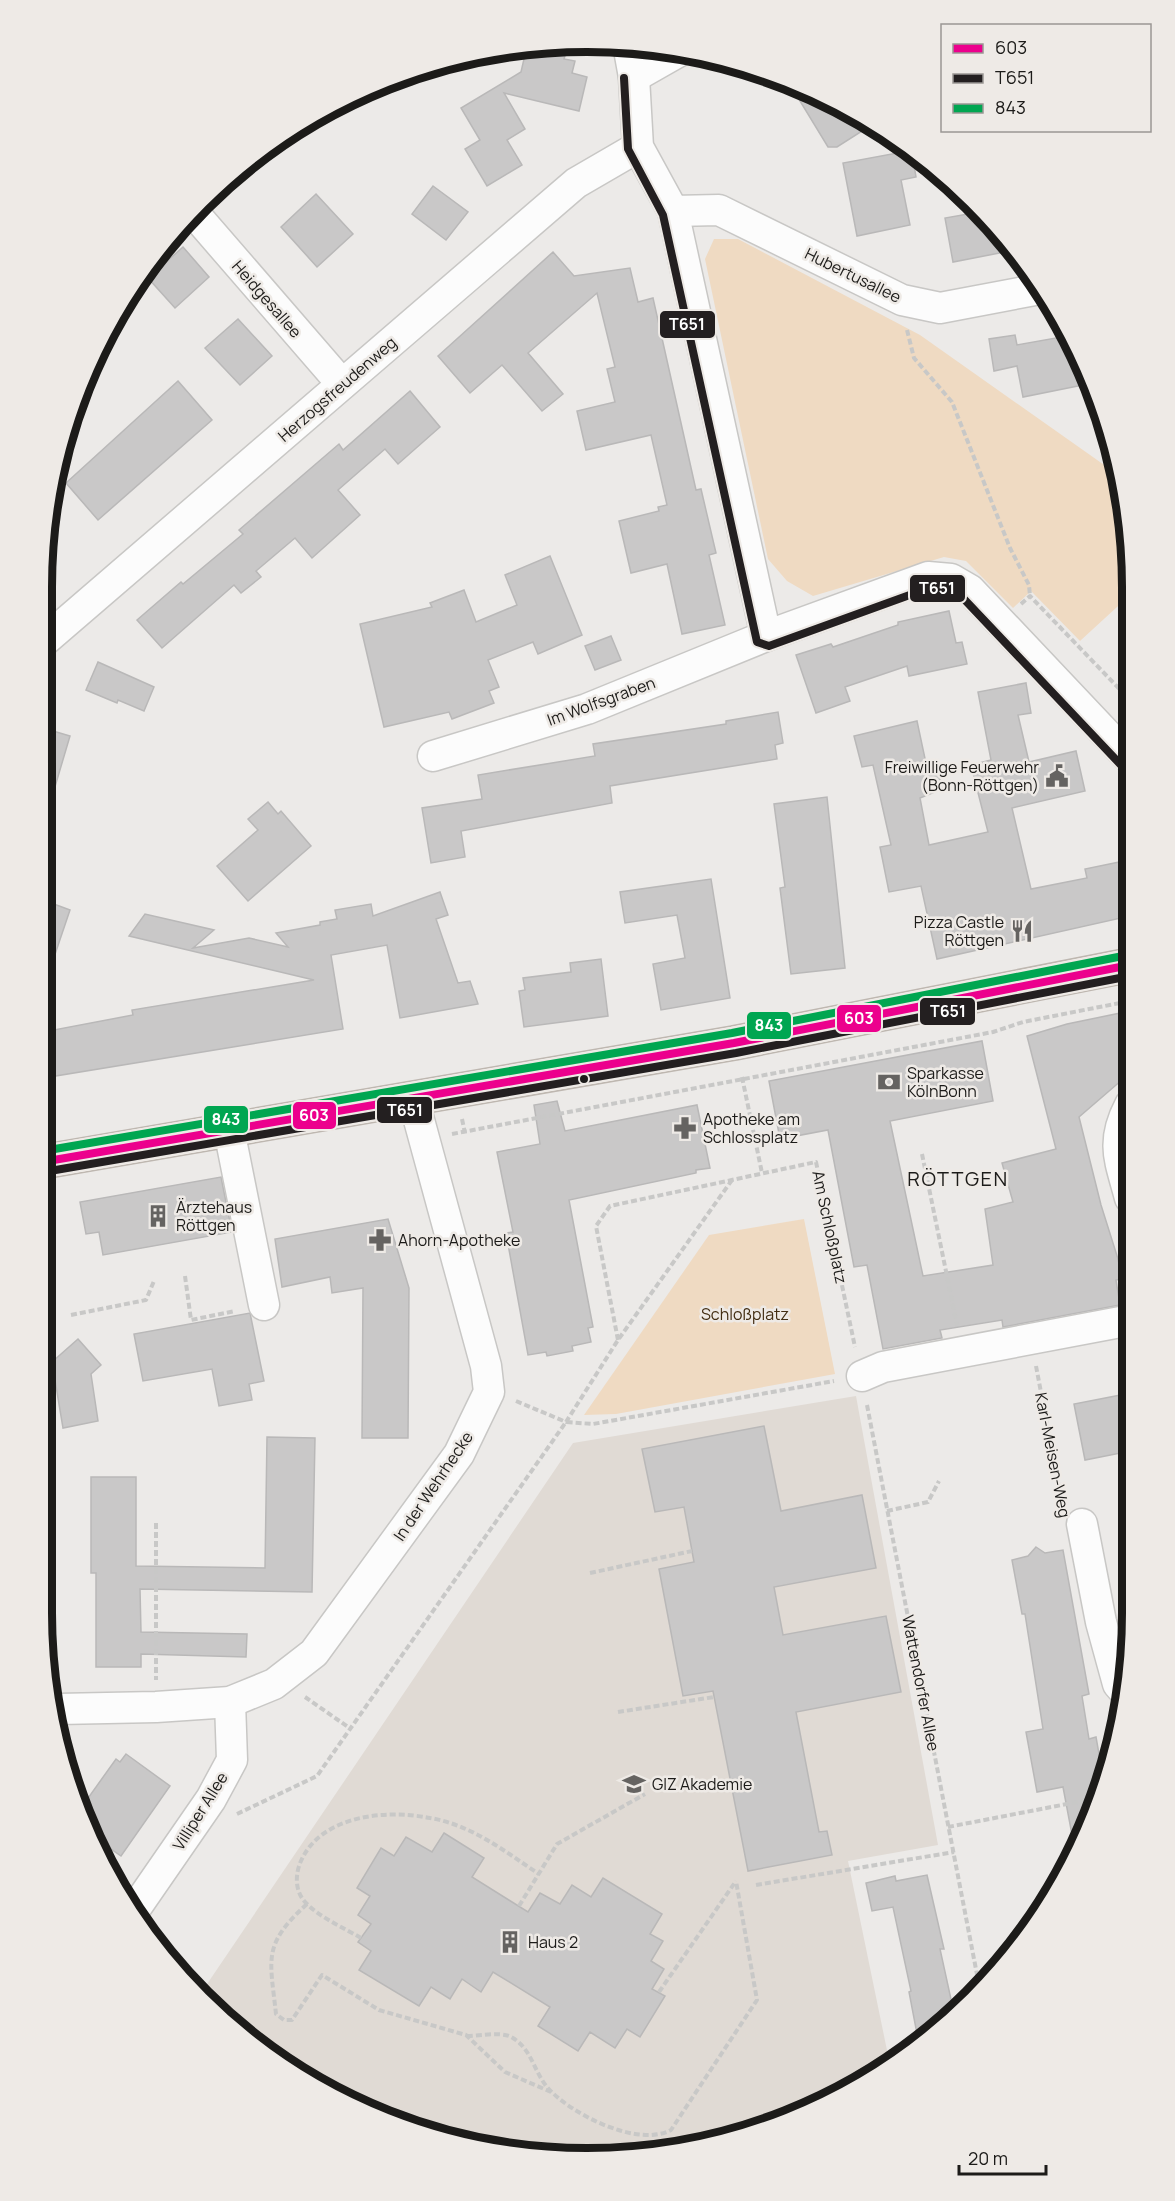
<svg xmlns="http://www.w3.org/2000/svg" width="1175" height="2201" font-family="Manrope,sans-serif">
<rect width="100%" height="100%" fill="#eceae8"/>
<polygon fill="#e0dad4" points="856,1396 938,1845 848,1861 889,2060 828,2103 658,2154 551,2158 447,2140 285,2067 203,1990 573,1443"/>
<g fill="#efdac2">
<polygon points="714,239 738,239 920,335 1117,474 1128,516 1129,596 1080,641 1031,591 1013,608 966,561 944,557 813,596 787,581 768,559 705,259"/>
<polygon points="804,1219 835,1374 616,1414 584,1415 709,1235"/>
</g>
<g fill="#c9c8c8" stroke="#b9b8b8" stroke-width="1.5">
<polygon points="568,45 564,59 575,61 572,73 587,77 579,111 504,93 525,129 507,140 522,165 487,186 465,149 480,140 461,108 521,72 527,46"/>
<polygon points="789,83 829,98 870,126 837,147 828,147"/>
<polygon points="908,151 912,154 916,177 901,180 910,225 857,236 843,163"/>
<polygon points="433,186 468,212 446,240 412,214"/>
<polygon points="316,194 353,234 317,267 281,227"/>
<polygon points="979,212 1015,250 953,262 945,218"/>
<polygon points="183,247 209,277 175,308 148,278"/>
<polygon points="553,252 574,276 630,268 638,302 653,298 696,490 701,489 716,553 709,555 725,625 682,634 667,564 631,573 619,521 659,511 658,507 667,505 651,435 586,450 577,411 615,402 607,369 615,367 597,293 528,353 563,394 542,411 502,365 470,393 438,356"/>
<polygon points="238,319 272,356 240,385 205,348"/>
<polygon points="1015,335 1017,345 1067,336 1093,383 1023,397 1017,366 994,371 989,339"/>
<polygon points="178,381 212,420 98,520 66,483"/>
<polygon points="410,391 440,427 398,464 385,449 338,490 360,515 312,558 295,538 256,571 261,577 241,593 234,585 162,648 137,620 181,582 183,584 243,534 239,530 339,444 343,450"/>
<polygon points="550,556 582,635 538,654 533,642 488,660 499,687 489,691 494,703 452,719 449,712 384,727 360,624 432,607 430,603 464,590 476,622 517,605 505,575"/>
<polygon points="949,611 956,643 962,642 967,664 909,676 907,666 845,687 850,701 816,713 796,655 831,644 833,647 898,625 898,622"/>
<polygon points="611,636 621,660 595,670 585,646"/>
<polygon points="98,662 154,687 144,711 118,700 117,703 86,690"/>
<polygon points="1026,683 1031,713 1018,715 1029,762 1076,751 1085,791 1012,808 1031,889 1087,878 1085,869 1129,860 1130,916 937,959 921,886 889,892 880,847 891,845 873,765 862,767 854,736 917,721 927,768 937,766 942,789 920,798 929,845 988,832 971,765 991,760 978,692"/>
<polygon points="778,712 783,743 775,745 777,759 610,786 612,803 461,831 465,857 431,863 422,808 482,799 478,775 595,756 593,744 726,724 726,721"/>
<polygon points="43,728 70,736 49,807 43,806"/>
<polygon points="827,797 845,968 791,974 780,888 785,887 774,804"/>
<polygon points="268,802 278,814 281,811 311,846 248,901 217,866 258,830 248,819"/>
<polygon points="711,879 730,998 661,1010 653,964 685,958 677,915 625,923 620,892"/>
<polygon points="440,892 448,915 436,919 458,983 470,981 478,1004 400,1018 387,945 331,955 343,1029 43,1078 43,1032 133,1015 132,1010 314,980 129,936 145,914 214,930 193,948 249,938 288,947 276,933 320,925 320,922 337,919 335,910 371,904 373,916"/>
<polygon points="43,900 70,910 47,978 43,978"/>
<polygon points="601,959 608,1016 524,1027 519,991 525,990 523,978 571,972 570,963"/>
<polygon points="1130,1011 1130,1073 1079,1117 1101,1205 1118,1259 1122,1279 1116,1280 1120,1305 1003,1327 1002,1320 940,1330 942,1338 883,1349 867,1265 854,1267 828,1130 780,1139 769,1081 982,1041 993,1101 890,1121 923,1276 993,1265 985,1209 1013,1202 1002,1163 1056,1149 1027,1036 1067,1024"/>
<polygon points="557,1101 565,1131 697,1105 710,1168 696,1170 696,1173 569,1200 593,1327 588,1328 591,1342 572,1346 573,1351 547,1356 546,1352 528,1355 506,1233 513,1232 497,1152 540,1144 534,1105"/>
<polygon points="221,1177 232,1232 103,1255 99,1232 86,1234 80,1202"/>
<polygon points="388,1219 409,1288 408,1438 362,1438 363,1288 332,1293 330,1277 282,1287 275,1239"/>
<polygon points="250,1313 264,1381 249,1384 252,1400 219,1406 212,1369 143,1381 134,1334"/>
<polygon points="78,1339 101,1365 91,1374 98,1421 63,1428 52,1362"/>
<polygon points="1131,1393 1131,1451 1085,1460 1074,1404"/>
<polygon points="764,1426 781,1511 862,1495 876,1568 774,1587 783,1635 886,1616 901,1692 796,1712 819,1832 827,1831 832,1855 748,1871 713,1691 683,1696 659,1569 694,1562 684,1507 655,1512 642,1449"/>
<polygon points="267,1437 315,1438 312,1592 140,1589 141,1632 247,1634 246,1657 141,1654 141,1667 96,1667 96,1573 91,1573 91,1477 136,1477 136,1566 265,1568"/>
<polygon points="1036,1547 1045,1553 1063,1550 1089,1694 1082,1696 1089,1739 1096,1737 1104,1782 1076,1856 1063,1787 1037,1792 1026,1732 1043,1729 1025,1614 1022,1614 1012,1560 1028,1556"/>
<polygon points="126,1754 170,1786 121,1856 98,1840 81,1808 116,1759 120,1762"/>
<polygon points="444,1833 484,1858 472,1877 528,1912 540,1893 560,1904 572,1885 591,1897 603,1878 662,1914 650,1934 663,1941 651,1961 664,1969 652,1989 665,1996 640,2037 627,2029 615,2048 590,2032 578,2051 538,2026 550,2007 493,1972 481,1992 462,1979 450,1999 431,1987 419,2006 359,1970 371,1951 358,1942 371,1924 358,1915 370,1896 357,1888 381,1848 394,1856 406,1837 432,1852"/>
<polygon points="927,1875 944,1949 940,1949 954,2013 918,2039 909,1992 911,1991 893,1907 872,1911 866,1883 895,1876 896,1881"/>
</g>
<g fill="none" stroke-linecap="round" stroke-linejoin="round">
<g stroke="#c8c7c5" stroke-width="33">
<g id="minor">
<polyline points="628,44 634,77 638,147 673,211 766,636 928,577 951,579 970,590 1129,758"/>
<polyline points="634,77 678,52"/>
<polyline points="673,211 719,210 902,300 940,308 1040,289"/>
<polyline points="194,213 342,384"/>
<polyline points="43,642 576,183 638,147"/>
<polyline points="433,756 587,709 766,636"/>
<path d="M1130 1105C1110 1143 1120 1160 1130 1198"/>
<polyline points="229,1130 264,1305"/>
<polyline points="862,1376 883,1367 1131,1320"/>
<polyline points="1082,1524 1101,1622 1118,1684 1125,1692"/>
<polyline points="58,1709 156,1707 230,1702 274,1684 314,1653 459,1454 489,1392 486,1366 413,1098"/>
<polyline points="135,1909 211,1799 232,1760 230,1702"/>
</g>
</g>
<g stroke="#beb7b0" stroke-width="36">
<polyline id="major" points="42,1162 734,1043 1130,965"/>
</g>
<g stroke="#c8c8c7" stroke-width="4" stroke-dasharray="6 3" stroke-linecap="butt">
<polyline points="907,330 914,358 952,402 1010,548 1029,585 1030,596"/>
<polyline points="1021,604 1030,596 1129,699"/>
<polyline points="742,1077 762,1173"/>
<polyline points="462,1119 465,1133"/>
<polyline points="452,1134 993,1032 1023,1022 1130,1001"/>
<polyline points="922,1154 957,1325"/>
<polyline points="185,1276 191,1320 235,1311"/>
<polyline points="71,1315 146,1300 154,1281"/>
<polyline points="618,1340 596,1226 610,1206 816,1162 855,1347"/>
<polyline points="1036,1366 1062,1503"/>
<polyline points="516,1401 566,1422 618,1340 732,1180"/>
<polyline points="867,1405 980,1990"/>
<polyline points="887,1511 928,1502 939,1481"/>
<polyline points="156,1523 156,1680"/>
<polyline points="590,1573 692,1551"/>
<polyline points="305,1697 351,1729"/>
<polyline points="618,1712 714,1697"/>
<polyline points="237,1814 317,1776 566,1422 593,1424 834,1381"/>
<polyline points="948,1827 1098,1798"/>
<polyline points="756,1885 954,1852"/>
<path d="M307 1904C262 1945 270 1958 276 2014L284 2020H292L322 1975 379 2010 466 2035 505 2072 551 2092"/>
<polyline points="519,1906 557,1844 645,1794"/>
<path d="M361 1938C344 1928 321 1918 307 1904 296 1894 295 1879 299 1866 317 1815 385 1809 430 1818 472 1825 504 1851 539 1874"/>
<polyline points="659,1992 736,1881"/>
<path d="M467 2036C479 2036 498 2032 509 2036 531 2046 533 2070 547 2087 570 2114 638 2148 671 2130L757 2000 736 1881"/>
</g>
<use href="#minor" stroke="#fcfcfc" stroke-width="30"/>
<use href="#major" stroke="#f5f2ee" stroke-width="33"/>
<g stroke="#eeeae6" stroke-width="12">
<polyline id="bus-1" points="42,1162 734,1043 1130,965"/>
</g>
<g stroke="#eeeae6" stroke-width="12">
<g id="bus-2">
<polyline points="624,78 628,149 663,215 757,642 769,646 929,588 948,589 963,598 1121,765"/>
<polyline points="44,1172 736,1053 1130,976"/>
</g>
</g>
<g stroke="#eeeae6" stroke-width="12">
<polyline id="bus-3" points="43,1151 732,1033 1128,955"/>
</g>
<use href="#bus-1" stroke="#ec008d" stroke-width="8"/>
<use href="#bus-2" stroke="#231f20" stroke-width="8"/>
<use href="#bus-3" stroke="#00a651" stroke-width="8"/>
</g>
<defs>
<g id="civic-bare" transform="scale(1.8)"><path d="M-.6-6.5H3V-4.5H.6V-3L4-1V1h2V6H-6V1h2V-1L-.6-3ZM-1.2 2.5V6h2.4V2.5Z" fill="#656361" stroke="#eeeae6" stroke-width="2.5" paint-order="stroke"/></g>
<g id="restaurant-bare" transform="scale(1.8)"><path d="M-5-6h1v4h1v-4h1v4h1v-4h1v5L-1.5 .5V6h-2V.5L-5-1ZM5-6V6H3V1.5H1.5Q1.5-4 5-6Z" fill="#656361" stroke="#eeeae6" stroke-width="2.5" paint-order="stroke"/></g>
<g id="bank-bare" transform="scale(1.8)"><path d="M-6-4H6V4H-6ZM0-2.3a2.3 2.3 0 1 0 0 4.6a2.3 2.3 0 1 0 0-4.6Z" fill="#656361" stroke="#eeeae6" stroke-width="2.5" paint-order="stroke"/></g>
<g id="pharmacy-bare" transform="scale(1.8)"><path d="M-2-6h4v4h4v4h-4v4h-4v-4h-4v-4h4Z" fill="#656361" stroke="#eeeae6" stroke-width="2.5" paint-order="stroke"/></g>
<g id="building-bare" transform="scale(1.8)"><path d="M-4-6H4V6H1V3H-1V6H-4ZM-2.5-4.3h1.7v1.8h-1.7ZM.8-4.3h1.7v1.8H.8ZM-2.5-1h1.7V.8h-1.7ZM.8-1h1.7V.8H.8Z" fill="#656361" stroke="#eeeae6" stroke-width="2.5" paint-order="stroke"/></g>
<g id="university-bare" transform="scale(1.8)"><path d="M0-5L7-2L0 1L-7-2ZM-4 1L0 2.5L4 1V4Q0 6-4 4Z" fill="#656361" stroke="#eeeae6" stroke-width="2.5" paint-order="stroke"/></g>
</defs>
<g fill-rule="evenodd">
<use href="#civic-bare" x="1057" y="776"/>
<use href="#restaurant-bare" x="1022" y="931"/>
<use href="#bank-bare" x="889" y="1082"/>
<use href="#pharmacy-bare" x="685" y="1128"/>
<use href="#building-bare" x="158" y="1216"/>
<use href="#pharmacy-bare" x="380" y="1240"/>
<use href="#university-bare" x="634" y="1784"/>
<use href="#building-bare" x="510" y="1942"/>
</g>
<circle fill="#1c1b19" stroke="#eeeae6" stroke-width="2" cx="584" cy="1079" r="5"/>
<g text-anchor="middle" stroke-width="5" stroke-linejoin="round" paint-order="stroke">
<g font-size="16" fill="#1c1b19" stroke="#eeeae6">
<text transform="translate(853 275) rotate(26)" y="6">Hubertusallee</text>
<text transform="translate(267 299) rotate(49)" y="6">Heidgesallee</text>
<text transform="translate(337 389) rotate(-41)" y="6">Herzogsfreudenweg</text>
<text transform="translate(601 701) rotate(-20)" y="6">Im Wolfsgraben</text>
<text transform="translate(830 1227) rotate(78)" y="6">Am Schloßplatz</text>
<text transform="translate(1053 1455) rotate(79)" y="6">Karl-Meisen-Weg</text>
<text transform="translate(433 1486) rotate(-56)" y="6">In der Wehrhecke</text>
<text transform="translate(921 1683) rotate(79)" y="6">Wattendorfer Allee</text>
<text transform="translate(200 1811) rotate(-58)" y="6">Villiper Allee</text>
</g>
<g font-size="16" fill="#1c1b19" stroke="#eeeae6" text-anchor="start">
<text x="1039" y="773" text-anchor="end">Freiwillige Feuerwehr<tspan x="1039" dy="18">(Bonn-Röttgen)</tspan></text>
<text x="1004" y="928" text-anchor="end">Pizza Castle<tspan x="1004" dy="18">Röttgen</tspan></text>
<text x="907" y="1079">Sparkasse<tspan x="907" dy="18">KölnBonn</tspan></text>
<text x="703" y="1125">Apotheke am<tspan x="703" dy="18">Schlossplatz</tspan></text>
<text x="176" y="1213">Ärztehaus<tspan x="176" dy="18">Röttgen</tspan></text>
<text x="398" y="1246">Ahorn-Apotheke</text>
<text x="652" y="1790">GIZ Akademie</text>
<text x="528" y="1948">Haus 2</text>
</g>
<g font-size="16" fill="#422d12" stroke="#eeeae6">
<text x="745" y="1320">Schloßplatz</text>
</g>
<g font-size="20" letter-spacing="1.5" fill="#1c1b19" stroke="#eeeae6">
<text x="958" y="1186">RÖTTGEN</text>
</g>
</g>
<path d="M0 0H1175V2201H0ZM587 52H587A535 535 0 0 1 1122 587V1613A535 535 0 0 1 587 2148H587A535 535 0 0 1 52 1613V587A535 535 0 0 1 587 52Z" fill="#eeeae6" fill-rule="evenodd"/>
<path fill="none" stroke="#1c1b19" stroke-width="8" d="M587 52H587A535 535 0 0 1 1122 587V1613A535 535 0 0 1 587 2148H587A535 535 0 0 1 52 1613V587A535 535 0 0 1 587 52Z"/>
<g stroke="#eeeae6" stroke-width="2">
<rect x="659" y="310" width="57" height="29" rx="6" fill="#231f20"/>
<rect x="909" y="574" width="57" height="29" rx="6" fill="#231f20"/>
<rect x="919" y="997" width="57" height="29" rx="6" fill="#231f20"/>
<rect x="836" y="1004" width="46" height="29" rx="6" fill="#ec008d"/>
<rect x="746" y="1011" width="46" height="29" rx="6" fill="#00a651"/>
<rect x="376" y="1096" width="57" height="28" rx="6" fill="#231f20"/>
<rect x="292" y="1101" width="45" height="29" rx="6" fill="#ec008d"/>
<rect x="203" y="1105" width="46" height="29" rx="6" fill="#00a651"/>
</g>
<g font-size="16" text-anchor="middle" font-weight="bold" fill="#fff">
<text x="687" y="330">T651</text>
<text x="937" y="594">T651</text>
<text x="948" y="1017">T651</text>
<text x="859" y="1024">603</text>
<text x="769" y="1031">843</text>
<text x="405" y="1116">T651</text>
<text x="314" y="1121">603</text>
<text x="226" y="1125">843</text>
</g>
<rect x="941" y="24" width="210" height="108" fill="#eeeae6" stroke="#9a9794" stroke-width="1.5"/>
<rect x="953" y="44" width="30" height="9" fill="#ec008d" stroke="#9a9794" stroke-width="1.5"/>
<text x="995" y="54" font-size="18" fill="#1c1b19">603</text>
<rect x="953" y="74" width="30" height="9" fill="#231f20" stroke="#9a9794" stroke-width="1.5"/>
<text x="995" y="84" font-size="18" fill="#1c1b19">T651</text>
<rect x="953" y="104" width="30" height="9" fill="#00a651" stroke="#9a9794" stroke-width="1.5"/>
<text x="995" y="114" font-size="18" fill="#1c1b19">843</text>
<path d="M959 2165v9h87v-9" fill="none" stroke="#1c1b19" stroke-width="3"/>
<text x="968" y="2165" font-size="18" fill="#1c1b19" stroke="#eeeae6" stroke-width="4.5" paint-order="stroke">20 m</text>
</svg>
